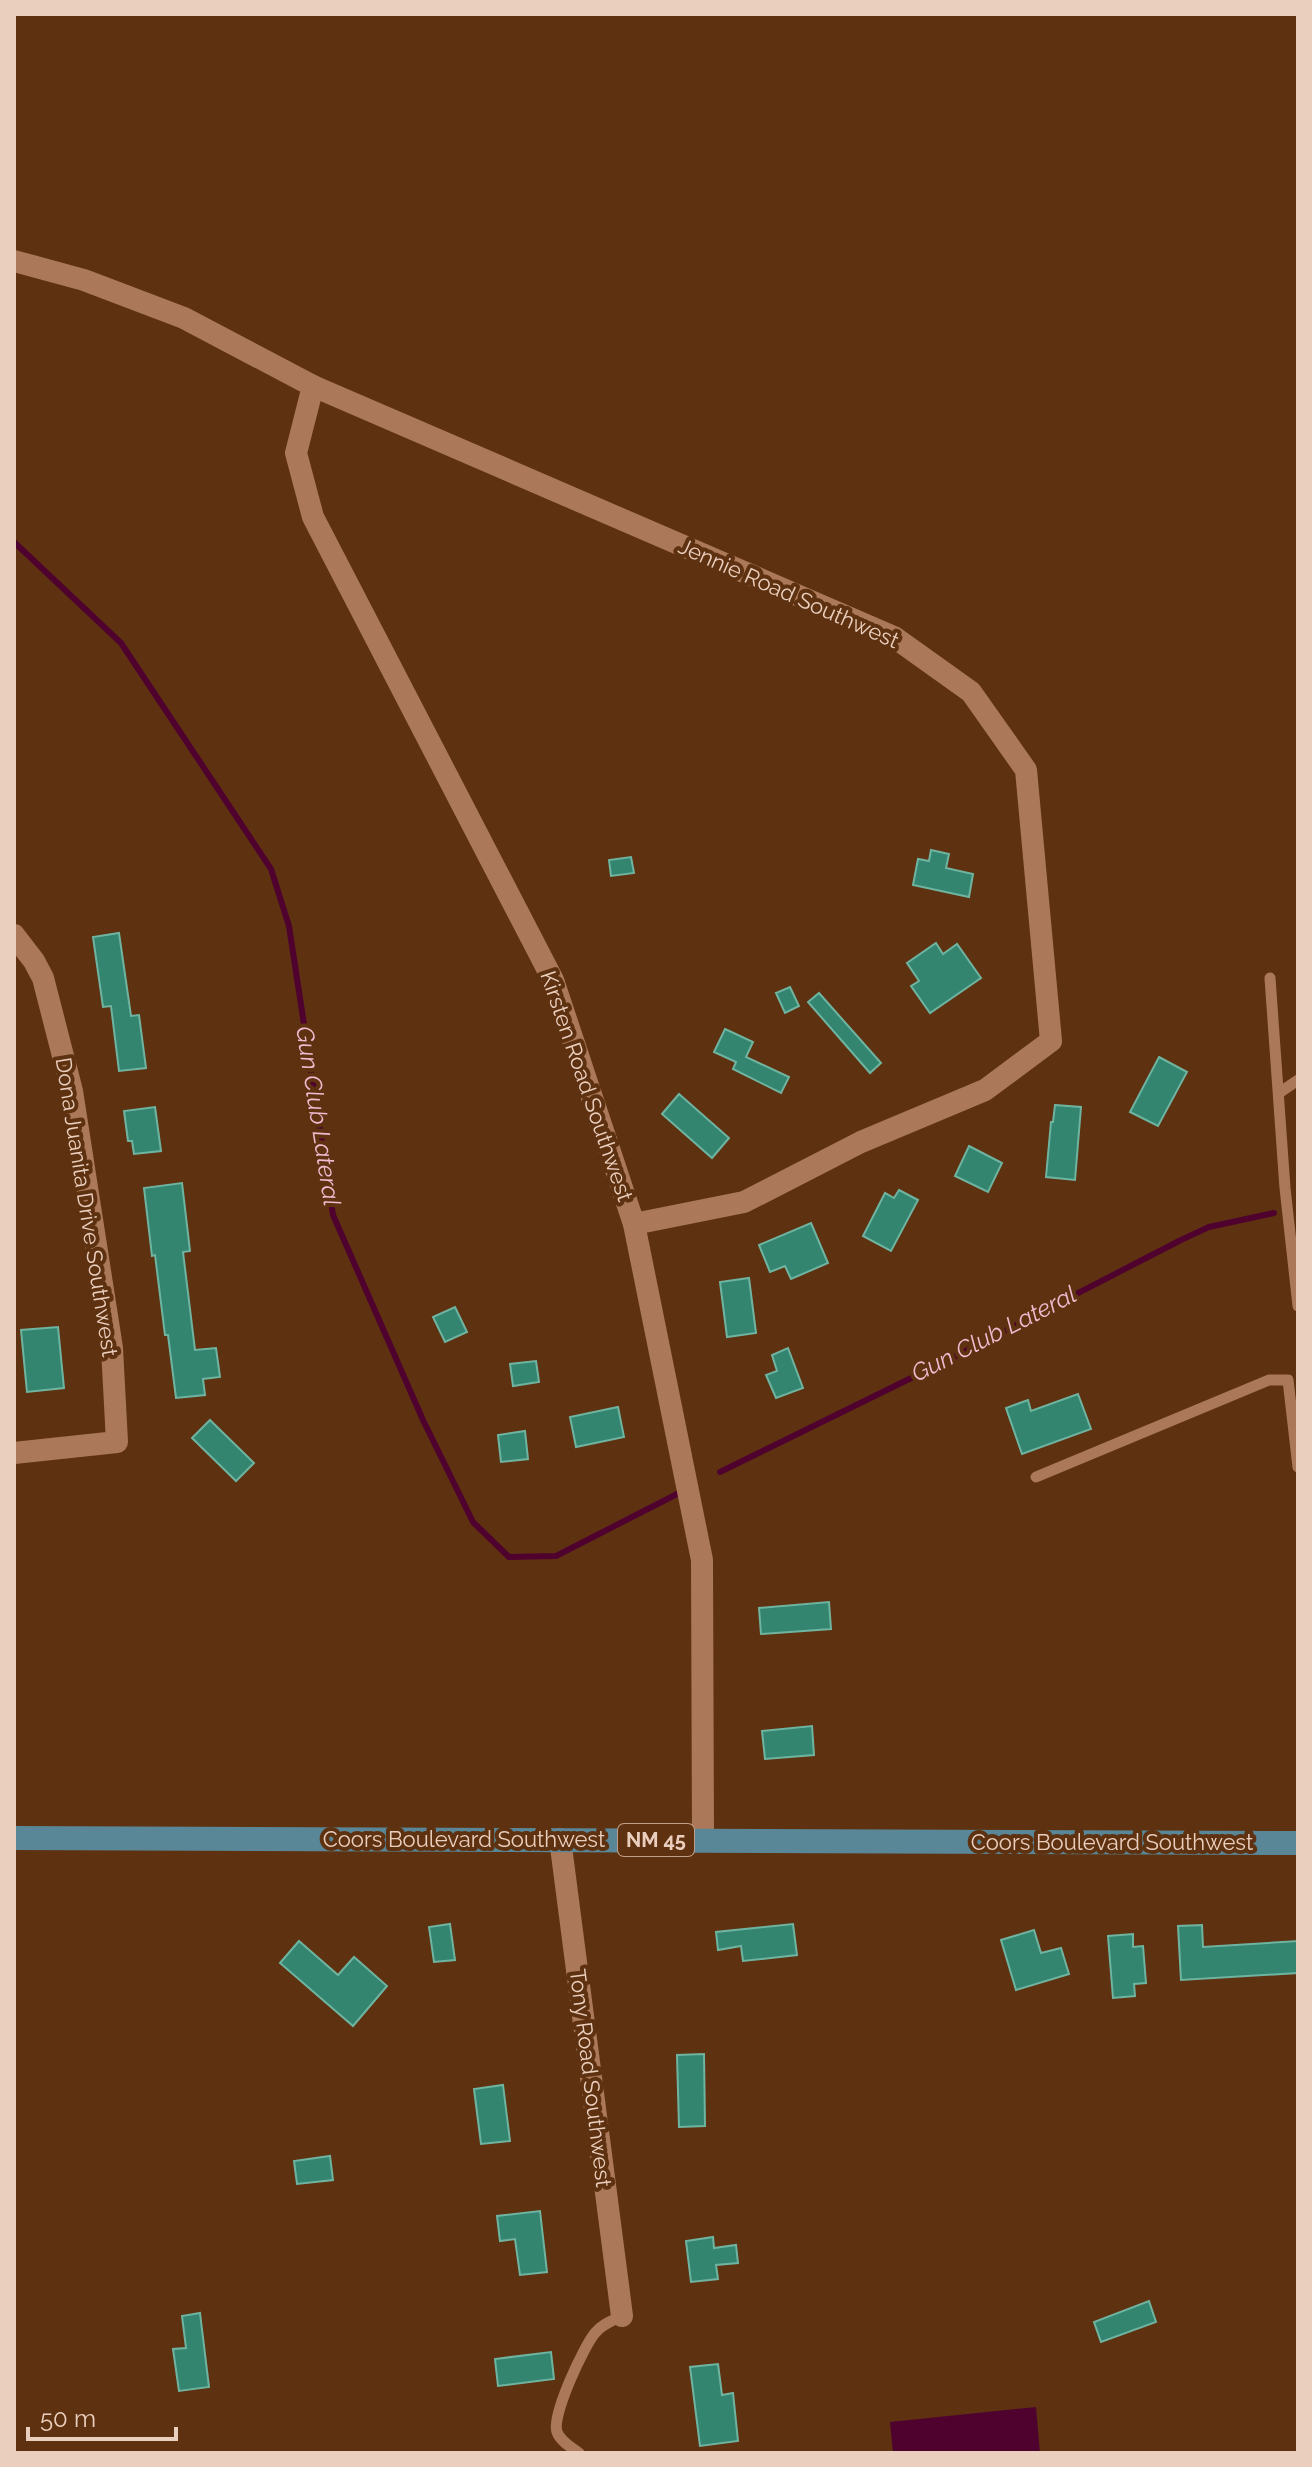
<svg xmlns="http://www.w3.org/2000/svg" width="1312" height="2467" font-family="Raleway,sans-serif">
<rect width="100%" height="100%" fill="#5e3211"/>
<polygon fill="#50022f" points="1036,2407 1040,2453 893,2453 890,2422"/>
<g fill="none" stroke-linecap="round" stroke-linejoin="round">
<g stroke="#50022f" stroke-width="6">
<polyline points="14,542 121,643 271,869 289,926 333,1215 423,1420 473,1522 509,1557 556,1556 677,1494"/>
<polyline points="720,1472 958,1355 1181,1240 1209,1227 1274,1213"/>
</g>
</g>
<g fill="#338570" stroke="#6eb4a0" stroke-width="2">
<polygon points="931,850 949,854 946,868 973,874 969,897 913,885 918,859 929,861"/>
<polygon points="631,857 634,873 611,876 609,860"/>
<polygon points="119,933 131,1016 139,1015 146,1068 119,1071 111,1006 103,1007 93,937"/>
<polygon points="936,943 943,954 957,944 981,978 930,1013 911,986 919,981 907,963"/>
<polygon points="790,987 799,1006 785,1013 776,993"/>
<polygon points="819,993 881,1063 870,1073 808,1002"/>
<polygon points="725,1029 753,1042 746,1057 789,1077 781,1093 733,1069 736,1062 714,1052"/>
<polygon points="1159,1057 1187,1072 1158,1126 1130,1112"/>
<polygon points="679,1094 729,1138 712,1158 662,1114"/>
<polygon points="1055,1105 1081,1107 1075,1180 1046,1177 1051,1122 1053,1122"/>
<polygon points="155,1107 161,1151 134,1154 132,1141 128,1141 124,1111"/>
<polygon points="969,1146 1002,1163 988,1192 955,1176"/>
<polygon points="182,1183 190,1251 183,1252 195,1350 216,1348 220,1377 203,1379 205,1395 176,1398 168,1335 165,1335 155,1255 152,1256 144,1188"/>
<polygon points="899,1190 918,1200 891,1251 863,1236 885,1193 894,1198"/>
<polygon points="811,1223 828,1263 791,1279 785,1266 770,1272 759,1245"/>
<polygon points="749,1278 756,1333 727,1337 720,1282"/>
<polygon points="455,1307 467,1332 445,1342 433,1317"/>
<polygon points="58,1327 64,1388 27,1392 21,1330"/>
<polygon points="788,1348 803,1388 776,1398 766,1375 777,1371 772,1355"/>
<polygon points="536,1361 539,1382 513,1386 510,1364"/>
<polygon points="1078,1394 1091,1429 1022,1454 1006,1408 1028,1400 1031,1411"/>
<polygon points="618,1407 624,1437 576,1447 570,1417"/>
<polygon points="210,1420 254,1463 236,1481 192,1438"/>
<polygon points="525,1431 528,1459 501,1462 498,1435"/>
<polygon points="829,1602 831,1629 761,1634 759,1608"/>
<polygon points="812,1726 814,1755 765,1759 762,1731"/>
<polygon points="450,1924 455,1960 434,1962 429,1927"/>
<polygon points="793,1924 797,1955 743,1961 741,1946 718,1950 716,1932"/>
<polygon points="1202,1925 1203,1947 1298,1941 1298,1973 1181,1980 1178,1926"/>
<polygon points="1034,1930 1041,1953 1061,1948 1069,1974 1016,1990 1001,1940"/>
<polygon points="1133,1934 1133,1947 1143,1946 1146,1983 1134,1984 1135,1996 1113,1998 1108,1936"/>
<polygon points="299,1941 338,1975 354,1957 387,1986 353,2026 280,1963"/>
<polygon points="704,2054 705,2126 679,2127 677,2055"/>
<polygon points="503,2085 510,2141 481,2144 474,2089"/>
<polygon points="330,2156 333,2180 297,2184 294,2161"/>
<polygon points="540,2211 547,2272 520,2275 515,2239 500,2241 497,2216"/>
<polygon points="713,2237 714,2248 736,2245 738,2263 716,2265 718,2279 691,2282 686,2241"/>
<polygon points="1149,2301 1156,2322 1101,2342 1094,2322"/>
<polygon points="200,2313 209,2387 179,2391 173,2349 186,2348 182,2316"/>
<polygon points="551,2352 554,2379 498,2386 495,2359"/>
<polygon points="718,2364 722,2395 733,2393 738,2441 700,2446 690,2367"/>
</g>
<g fill="none" stroke-linecap="round" stroke-linejoin="round">
<g stroke="#ab7959" stroke-width="11">
<polyline points="1270,978 1285,1188 1298,1306"/>
<polyline points="1279,1093 1298,1080"/>
<polyline points="1036,1477 1269,1380 1288,1380 1298,1467"/>
<path d="M579 2453C572 2448 560 2441 557 2432 551 2416 584 2346 595 2333 602 2324 612 2321 622 2316"/>
</g>
<g stroke="#ab7959" stroke-width="22">
<polyline points="14,261 84,280 184,318 313,386 894,637 971,692 1026,770 1051,1041 985,1090 861,1142 744,1202 634,1224"/>
<polyline points="313,386 296,453 313,517 553,980 634,1224 702,1560 703,1840"/>
<polyline points="14,935 34,961 43,978 72,1091 112,1348 117,1442 14,1453"/>
<polyline points="560,1839 622,2316"/>
</g>
<polyline stroke="#598797" stroke-width="24" points="14,1838 1298,1843"/>
</g>
<g text-anchor="middle" stroke-width="8" stroke-linejoin="round" paint-order="stroke">
<rect fill="#5e3211" stroke="#c1a08a" stroke-width="2" x="618" y="1824" width="76" height="32" rx="6"/>
<g font-size="20" font-weight="bold" fill="#ebcfbe">
<text x="656" y="1847">NM 45</text>
</g>
<g font-size="22" fill="#ebcfbe" stroke="#5e3211">
<text transform="translate(789 593) rotate(24)" y="8">Jennie Road Southwest</text>
<text transform="translate(587 1086) rotate(71)" y="8">Kirsten Road Southwest</text>
<text transform="translate(87 1207) rotate(81)" y="8">Dona Juanita Drive Southwest</text>
<text x="464" y="1847">Coors Boulevard Southwest</text>
<text x="1112" y="1850">Coors Boulevard Southwest</text>
<text transform="translate(591 2078) rotate(83)" y="8">Tony Road Southwest</text>
</g>
<g font-size="24" font-style="italic" fill="#f1bad0" stroke="#5e3211">
<text transform="translate(318 1116) rotate(81)" y="8">Gun Club Lateral</text>
<text transform="translate(994 1334) rotate(-27)" y="8">Gun Club Lateral</text>
</g>
</g>
<rect width="1312" height="2467" fill="none" stroke="#ebcfbe" stroke-width="32"/>
<path d="M28 2427v12h148v-12" fill="none" stroke="#ebcfbe" stroke-width="4"/>
<text x="40" y="2427" font-size="24" fill="#ebcfbe" stroke="#5e3211" stroke-width="6" paint-order="stroke">50 m</text>
</svg>
